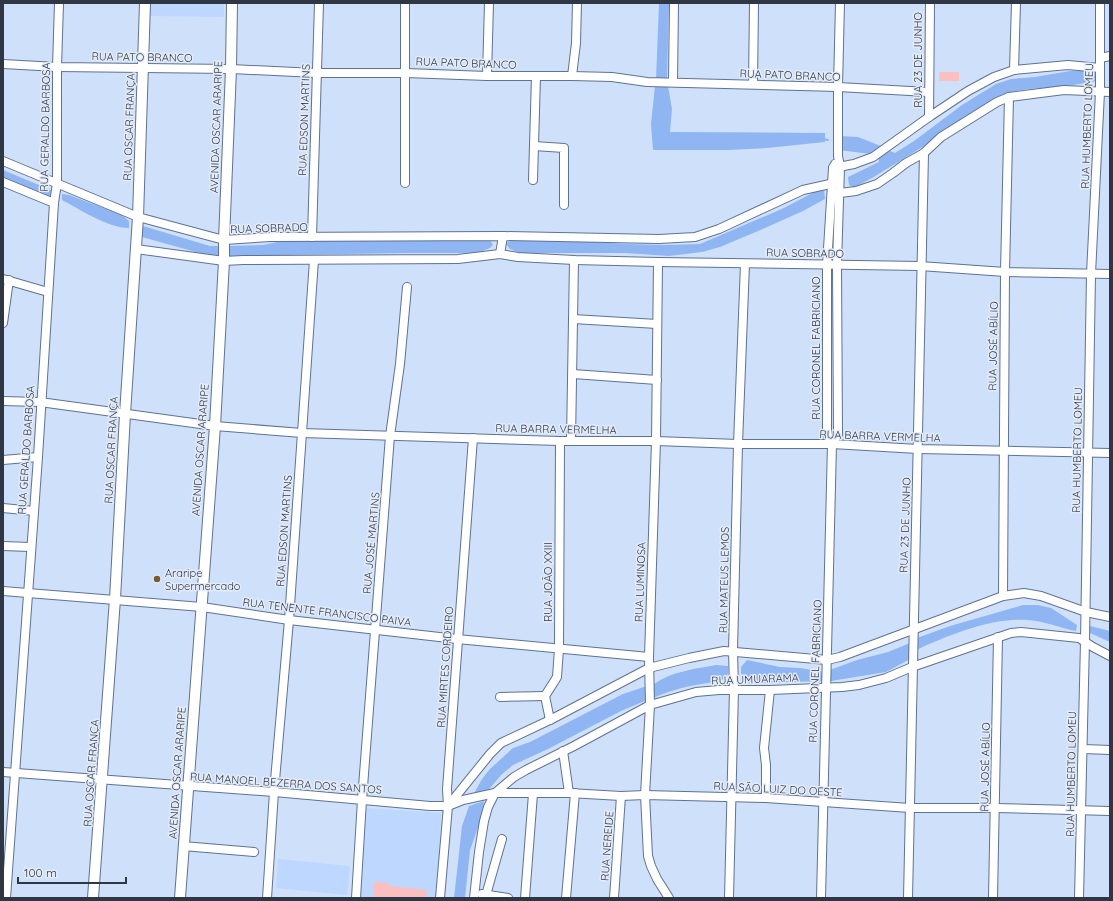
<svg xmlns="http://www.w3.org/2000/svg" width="1113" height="901" font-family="Quicksand,sans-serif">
<rect width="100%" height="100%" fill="#cfe0fb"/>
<g fill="#bed7ff">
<polygon points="149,3 224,3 224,17 149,16"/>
<polygon points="366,808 441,813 439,860 435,898 359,898"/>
<polygon points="278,859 350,866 347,895 276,888"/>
</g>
<g fill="#fabfbe">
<rect x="939" y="72" width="20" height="9"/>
<polygon points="374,882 388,883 389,886 427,890 426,898 373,898"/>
</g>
<g fill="#8fb5f2">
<polygon points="659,3 669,3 667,79 656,79"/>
<polygon points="1070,71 1097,71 1097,81 1067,86 1028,89 1010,92 993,99 963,118 929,143 872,178 855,187 852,187 849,185 848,177 879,162 878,157 888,150 895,153 914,141 962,105 996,84 1011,79 1035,77"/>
<polygon points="655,86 668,86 672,109 670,132 825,133 825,142 767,148 728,150 653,150 651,124"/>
<polygon points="840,136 858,137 881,146 871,154 839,150"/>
<polygon points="3,170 51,190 50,199 3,180"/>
<polygon points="824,189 825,199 803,211 765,228 720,247 702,252 669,256 625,253 520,253 510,249 506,244 508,242 518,237 625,244 666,245 700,244 784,208 818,190"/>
<path d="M62 194 69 195 122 215 129 221V228C108 228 81 210 62 200Z"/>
<polygon points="143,226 210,246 219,246 219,256 210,256 142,237"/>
<polygon points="292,239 485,239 490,240 493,245 490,248 480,252 464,253 406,253 229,256 229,246 263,245"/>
<path d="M1023 605H1038L1051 608 1077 625 1076 631C1060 628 1045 621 1028 620 992 617 949 635 916 650L917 638 950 626Z"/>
<polygon points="1090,626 1110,631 1110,642 1090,633"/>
<polygon points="910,643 910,659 886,672 831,681 830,670 857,660 888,652"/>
<polygon points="747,660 780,667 800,668 824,672 825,681 748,683 741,674 741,667"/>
<path d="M716 665 728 666V674L720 682C697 683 674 689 653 698L654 684C673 671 695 669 716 665Z"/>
<polygon points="647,686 647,700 621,711 548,749 513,765 501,775 485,794 471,799 482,779 490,769 513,748 530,742 623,694"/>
<polygon points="484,801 480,822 470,850 465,898 454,898 462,826 469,806"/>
</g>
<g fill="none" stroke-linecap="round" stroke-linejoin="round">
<polyline stroke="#8fb5f2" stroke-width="2" points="823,139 828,140"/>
<g stroke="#5f7290" stroke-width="10">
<g id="minor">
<polyline points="1100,58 1110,56"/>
<polyline points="3,64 57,67 231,69 316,73 406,73 487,76 572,76 612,77 647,82 838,87 928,92"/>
<polyline points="1014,70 1016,3"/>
<polyline points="487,76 489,3"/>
<polyline points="572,76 576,43 577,3"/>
<polyline points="673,82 674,3"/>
<polyline points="753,84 754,3"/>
<polyline points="929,117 930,3"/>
<polyline points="534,146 564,148 564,205"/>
<polyline points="3,161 138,217 224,240 271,237 503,236 659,239 695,237 719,229 803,190 839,182"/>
<polyline points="833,168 854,164 873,157 929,117 968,91 994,77 1014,70 1068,65 1100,68"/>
<polyline points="533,180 536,76"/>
<polyline points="3,182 54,203"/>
<polyline points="405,183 405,3"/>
<polyline points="832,194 856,191 877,184 893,173 906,163 924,153 941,137 997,102 1009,97 1064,90 1110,92"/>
<polyline points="312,237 319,3"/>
<polyline points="136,249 224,261 243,260 458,259 500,254 518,257 574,260 658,262 920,266 1005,272 1110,274"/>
<polyline points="500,254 503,236"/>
<polyline points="658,262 656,441 649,657 650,705 645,795 648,856 651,866 657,879 669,898"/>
<polyline points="3,279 48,292"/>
<polyline points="573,319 657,324"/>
<polyline points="3,323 9,280"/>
<polyline points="573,374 657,380"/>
<polyline points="3,401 40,402 215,426 302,433 560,441 656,441 738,444 832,444 918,449 1110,453"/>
<polyline points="571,440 574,260"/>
<polyline points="832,444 827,434 827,265 833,168 835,164"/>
<polyline points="3,460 38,457"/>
<polyline points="3,508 34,511"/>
<polyline points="3,546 30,547"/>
<polyline points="3,591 202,607 289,620 457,639 649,657"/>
<polyline points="1003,596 1005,272 1009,97"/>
<polyline points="500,697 545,696"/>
<polyline points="550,720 545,696 557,677 559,649 560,441"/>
<polyline points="1083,749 1110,750"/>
<polyline points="563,751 569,793"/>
<polyline points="3,772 274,792 430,806 448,806 463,800 495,793 569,793 621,796 645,795 766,798 910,808 995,808 1110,811"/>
<polyline points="766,798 766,765 764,748 770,690"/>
<polyline points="448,806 490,754 501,743 550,720 649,668 689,658 724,651 827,660 840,657 1003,596 1024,593 1041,596 1086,612 1110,617"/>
<polyline points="183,846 254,852"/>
<polyline points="482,894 508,898"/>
<polyline points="486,895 502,839"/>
<polyline points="6,898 38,457 54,203 57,183 57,67 59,3"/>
<polyline points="267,898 274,792 289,620 314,260"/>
<polyline points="356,898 362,800 390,436 400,364 407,287"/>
<polyline points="440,898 448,806 447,789 473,438"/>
<polyline points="474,898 479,852 484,821 488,807 495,793 514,777 526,770 574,746 650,705 696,692 719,690 770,690 842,687 859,685 886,678 912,667 1011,633 1021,632 1079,638 1093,647 1110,656"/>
<polyline points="525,898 533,794"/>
<polyline points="566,898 575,793"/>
<polyline points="614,898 621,796"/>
<polyline points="729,898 734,689 733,651 738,444 745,264"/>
<polyline points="821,898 832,444 838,434 837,265 840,167 838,156 838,87 840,3"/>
<polyline points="908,898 924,153"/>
<polyline points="993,898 998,637"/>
<polyline points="1079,898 1085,641 1091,274 1100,92 1100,3"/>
</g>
</g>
<g stroke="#5f7290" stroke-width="12">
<g id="tertiary">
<polyline points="93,898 115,599 125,414 138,217 145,3"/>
<polyline points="180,898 215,426 224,261 224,240 231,69 232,3"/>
</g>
</g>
<use href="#minor" stroke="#fff" stroke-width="8"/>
<use href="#tertiary" stroke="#fff" stroke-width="10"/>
</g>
<circle fill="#775d2e" stroke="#e4ecfa" stroke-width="1.5" cx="157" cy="579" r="4"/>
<g text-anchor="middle" stroke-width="3" stroke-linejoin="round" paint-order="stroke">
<g font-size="11" fill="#2f3745" stroke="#e4ecfa">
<text transform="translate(142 57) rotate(1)" y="4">RUA PATO BRANCO</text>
<text transform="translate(918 60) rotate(-90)" y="4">RUA 23 DE JUNHO</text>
<text transform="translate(466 63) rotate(2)" y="4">RUA PATO BRANCO</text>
<text transform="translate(790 75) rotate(2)" y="4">RUA PATO BRANCO</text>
<text transform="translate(304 120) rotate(-88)" y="4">RUA EDSON MARTINS</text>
<text transform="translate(1087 126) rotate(-88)" y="4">RUA HUMBERTO LOMEU</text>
<text transform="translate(45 127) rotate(-89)" y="4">RUA GERALDO BARBOSA</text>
<text transform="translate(129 127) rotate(-88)" y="4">RUA OSCAR FRANÇA</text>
<text transform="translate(216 127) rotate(-88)" y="4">AVENIDA OSCAR ARARIPE</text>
<text transform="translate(269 228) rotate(-2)" y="4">RUA SOBRADO</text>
<text transform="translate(805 253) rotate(1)" y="4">RUA SOBRADO</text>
<text transform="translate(993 346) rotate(-89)" y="4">RUA JOSÉ ABÍLIO</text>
<text transform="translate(816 348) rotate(-90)" y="4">RUA CORONEL FABRICIANO</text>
<text transform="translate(556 429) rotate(1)" y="4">RUA BARRA VERMELHA</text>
<text transform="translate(880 436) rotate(2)" y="4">RUA BARRA VERMELHA</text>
<text transform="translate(26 450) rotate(-86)" y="4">RUA GERALDO BARBOSA</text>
<text transform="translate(111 450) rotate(-87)" y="4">RUA OSCAR FRANÇA</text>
<text transform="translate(200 450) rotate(-86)" y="4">AVENIDA OSCAR ARARIPE</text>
<text transform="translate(1077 450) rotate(-89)" y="4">RUA HUMBERTO LOMEU</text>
<text transform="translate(905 525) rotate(-88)" y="4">RUA 23 DE JUNHO</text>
<text transform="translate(284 531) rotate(-86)" y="4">RUA EDSON MARTINS</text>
<text transform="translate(371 543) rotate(-85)" y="4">RUA JOSÉ MARTINS</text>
<text transform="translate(724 580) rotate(-89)" y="4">RUA MATEUS LEMOS</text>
<text transform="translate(548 582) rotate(-90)" y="4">RUA JOÃO XXIII</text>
<text transform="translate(640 582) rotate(-88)" y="4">RUA LUMINOSA</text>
<text transform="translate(327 612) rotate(7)" y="4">RUA TENENTE FRANCISCO PAIVA</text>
<text transform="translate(445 667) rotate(-86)" y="4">RUA MIRTES CORDEIRO</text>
<text transform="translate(815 671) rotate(-88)" y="4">RUA CORONEL FABRICIANO</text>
<text transform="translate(755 679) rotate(-2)" y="4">RUA UMUARAMA</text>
<text transform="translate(985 767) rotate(-89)" y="4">RUA JOSÉ ABÍLIO</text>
<text transform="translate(91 773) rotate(-86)" y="4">RUA OSCAR FRANÇA</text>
<text transform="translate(177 773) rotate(-86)" y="4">AVENIDA OSCAR ARARIPE</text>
<text transform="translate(1071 774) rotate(-89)" y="4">RUA HUMBERTO LOMEU</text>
<text transform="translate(286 783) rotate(4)" y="4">RUA MANOEL BEZERRA DOS SANTOS</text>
<text transform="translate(778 789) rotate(3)" y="4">RUA SÃO LUIZ DO OESTE</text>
<text transform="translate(607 846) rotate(-86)" y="4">RUA NEREIDE</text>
</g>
<g font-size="11" fill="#2f3745" stroke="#e4ecfa" text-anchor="start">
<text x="165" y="577">Araripe<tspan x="165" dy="13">Supermercado</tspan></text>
</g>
</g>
<rect width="1113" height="901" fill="none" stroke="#2f3745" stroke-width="8"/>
<path d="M18 877v6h108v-6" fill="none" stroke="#2f3745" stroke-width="2"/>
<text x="24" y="877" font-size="12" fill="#2f3745" stroke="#e4ecfa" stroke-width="3" paint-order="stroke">100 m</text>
</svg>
